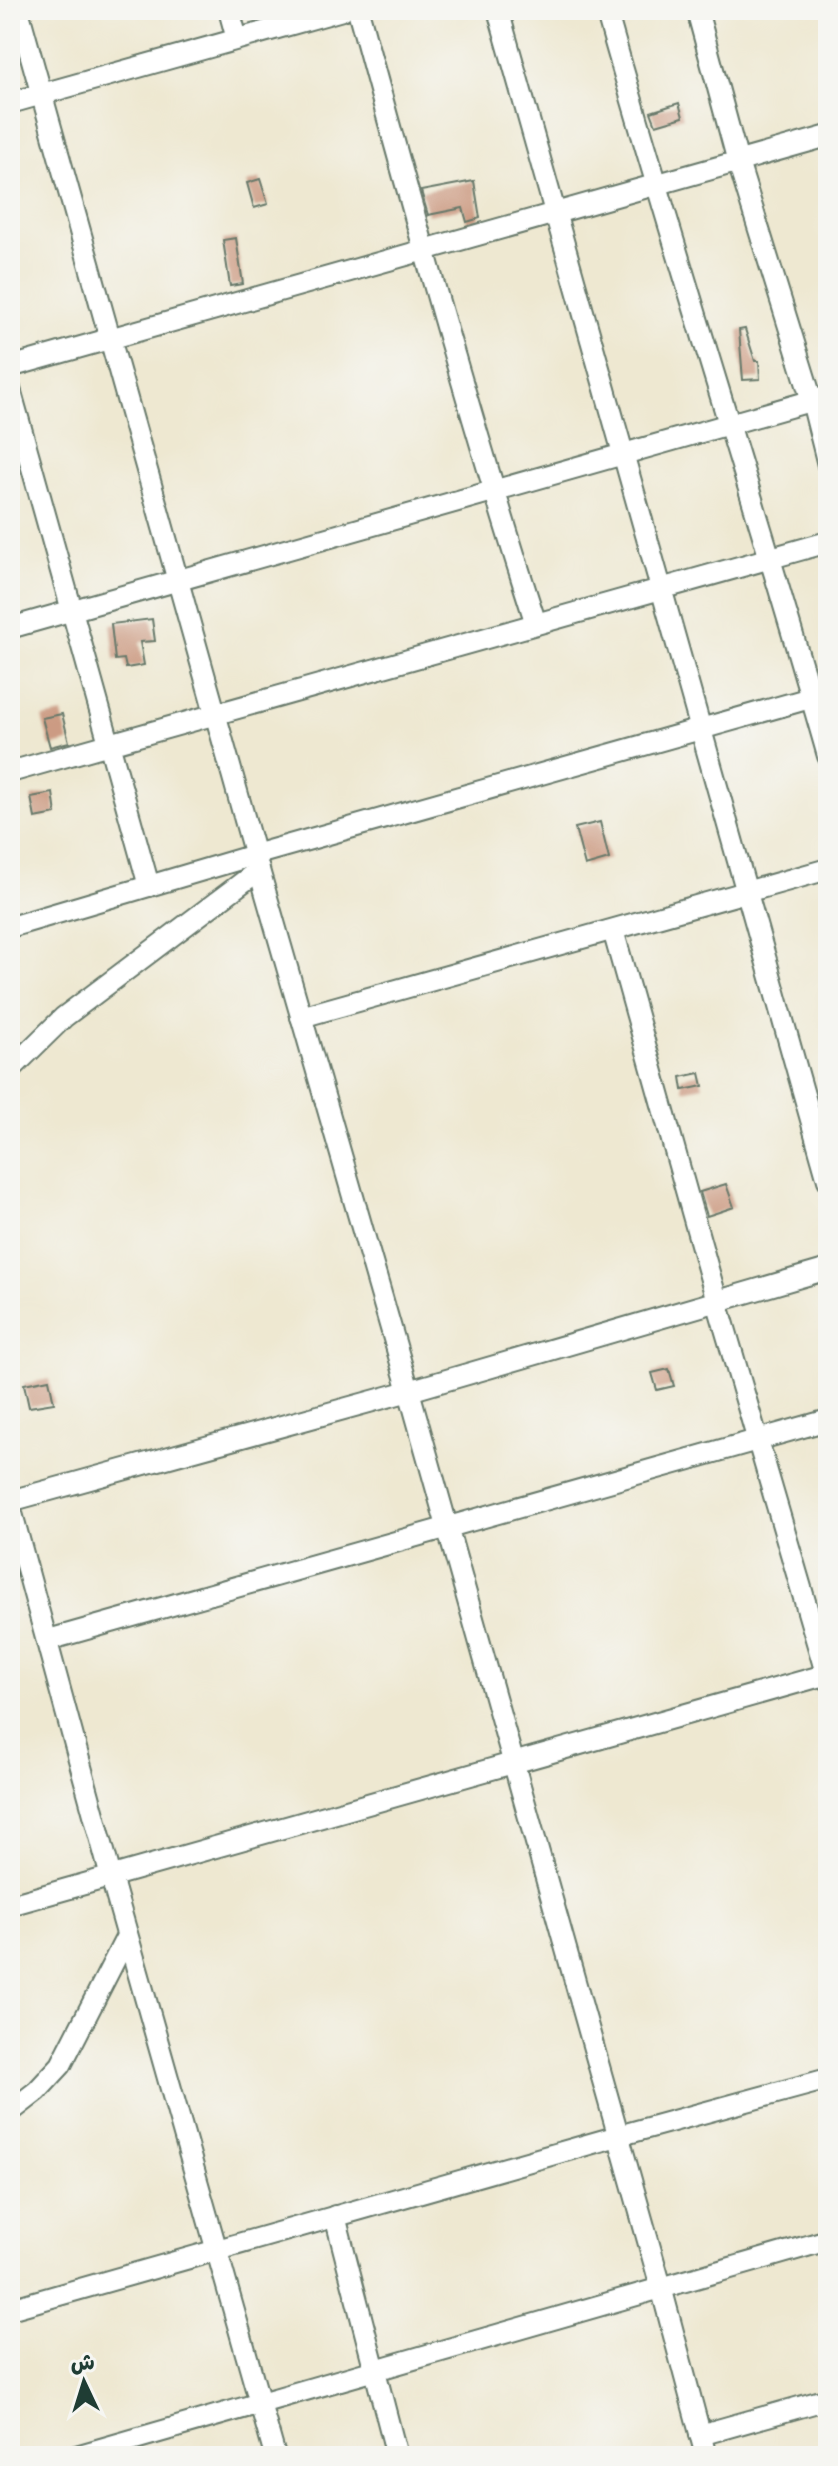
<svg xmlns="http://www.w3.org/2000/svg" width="838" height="2466" font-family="Itim,'Playpen Sans Arabic',sans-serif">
<rect width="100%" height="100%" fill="#f6f6f2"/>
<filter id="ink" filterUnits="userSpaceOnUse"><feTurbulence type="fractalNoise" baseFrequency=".0125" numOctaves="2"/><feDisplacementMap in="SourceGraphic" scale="16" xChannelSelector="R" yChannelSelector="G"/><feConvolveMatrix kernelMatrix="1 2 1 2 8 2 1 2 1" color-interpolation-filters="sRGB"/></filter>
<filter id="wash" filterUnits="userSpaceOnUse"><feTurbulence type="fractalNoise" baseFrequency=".006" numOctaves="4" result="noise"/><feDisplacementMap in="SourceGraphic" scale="32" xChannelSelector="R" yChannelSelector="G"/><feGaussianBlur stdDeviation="1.8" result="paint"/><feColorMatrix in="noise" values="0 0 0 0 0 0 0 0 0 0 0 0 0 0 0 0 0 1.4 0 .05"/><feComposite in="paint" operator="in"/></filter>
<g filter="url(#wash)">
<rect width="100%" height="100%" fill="#eee8d1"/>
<g id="blocks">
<g fill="#cc9b83">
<polygon points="679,103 683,117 656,125 651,112"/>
<polygon points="260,179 268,204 254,208 247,183"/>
<polygon points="474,181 480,218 467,222 463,208 428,215 421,191"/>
<polygon points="236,238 243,284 230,286 223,240"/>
<polygon points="745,329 755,361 759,361 760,379 743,380 739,330"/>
<polygon points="152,619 155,641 140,642 144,665 126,668 124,659 115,660 111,624"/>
<polygon points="62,714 69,742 50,747 42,718"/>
<polygon points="53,793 56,814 35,818 31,797"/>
<polygon points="600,822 609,859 585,866 575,828"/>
<polygon points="700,1073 703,1086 683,1090 681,1077"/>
<polygon points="726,1184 734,1207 707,1216 700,1192"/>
<polygon points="669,1369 674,1386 657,1390 652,1373"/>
<polygon points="49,1379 54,1403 29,1407 24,1384"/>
</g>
</g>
</g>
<g filter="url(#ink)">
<use href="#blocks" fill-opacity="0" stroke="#67796b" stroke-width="2"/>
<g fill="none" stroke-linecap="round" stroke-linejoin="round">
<g stroke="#67796b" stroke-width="24">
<g id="minor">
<polyline points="18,10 259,870 409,1391 661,2287 706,2456"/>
<polyline points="229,10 237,39"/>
<path d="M358 10C414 216 471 421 536 624"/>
<polyline points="498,10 828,1180"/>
<path d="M606 10C676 260 757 506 828 756"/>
<polyline points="697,10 738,162 812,401 828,465"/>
<polyline points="10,103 342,10"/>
<polyline points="10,367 828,136"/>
<polyline points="10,389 149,886"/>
<polyline points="10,628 828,396"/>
<polyline points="10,772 828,542"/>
<polyline points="10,927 254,855 828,693"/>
<polyline points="613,930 717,1301 828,1680"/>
<polyline points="301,1017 828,869"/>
<polyline points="10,1070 64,1017 259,870"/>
<polyline points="10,1501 409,1391 828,1269"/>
<polyline points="10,1506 111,1877 275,2456"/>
<polyline points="48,1640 828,1420"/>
<polyline points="10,1905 828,1674"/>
<polyline points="10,2112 37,2091 61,2065 127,1936"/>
<polyline points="335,2216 397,2456"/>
<polyline points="10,2309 618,2136 828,2079"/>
<polyline points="700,2435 828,2399"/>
<polyline points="76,2456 828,2240"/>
</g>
</g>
<use href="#minor" stroke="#fff" stroke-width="20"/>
</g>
</g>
<rect width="838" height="2466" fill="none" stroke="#f6f6f2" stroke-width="40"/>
<g transform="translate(84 2382) rotate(356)" stroke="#f6f6f2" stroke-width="6" paint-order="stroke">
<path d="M0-6L14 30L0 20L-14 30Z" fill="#1f3d34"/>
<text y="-12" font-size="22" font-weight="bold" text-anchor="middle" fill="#1f3d34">ش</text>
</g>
</svg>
